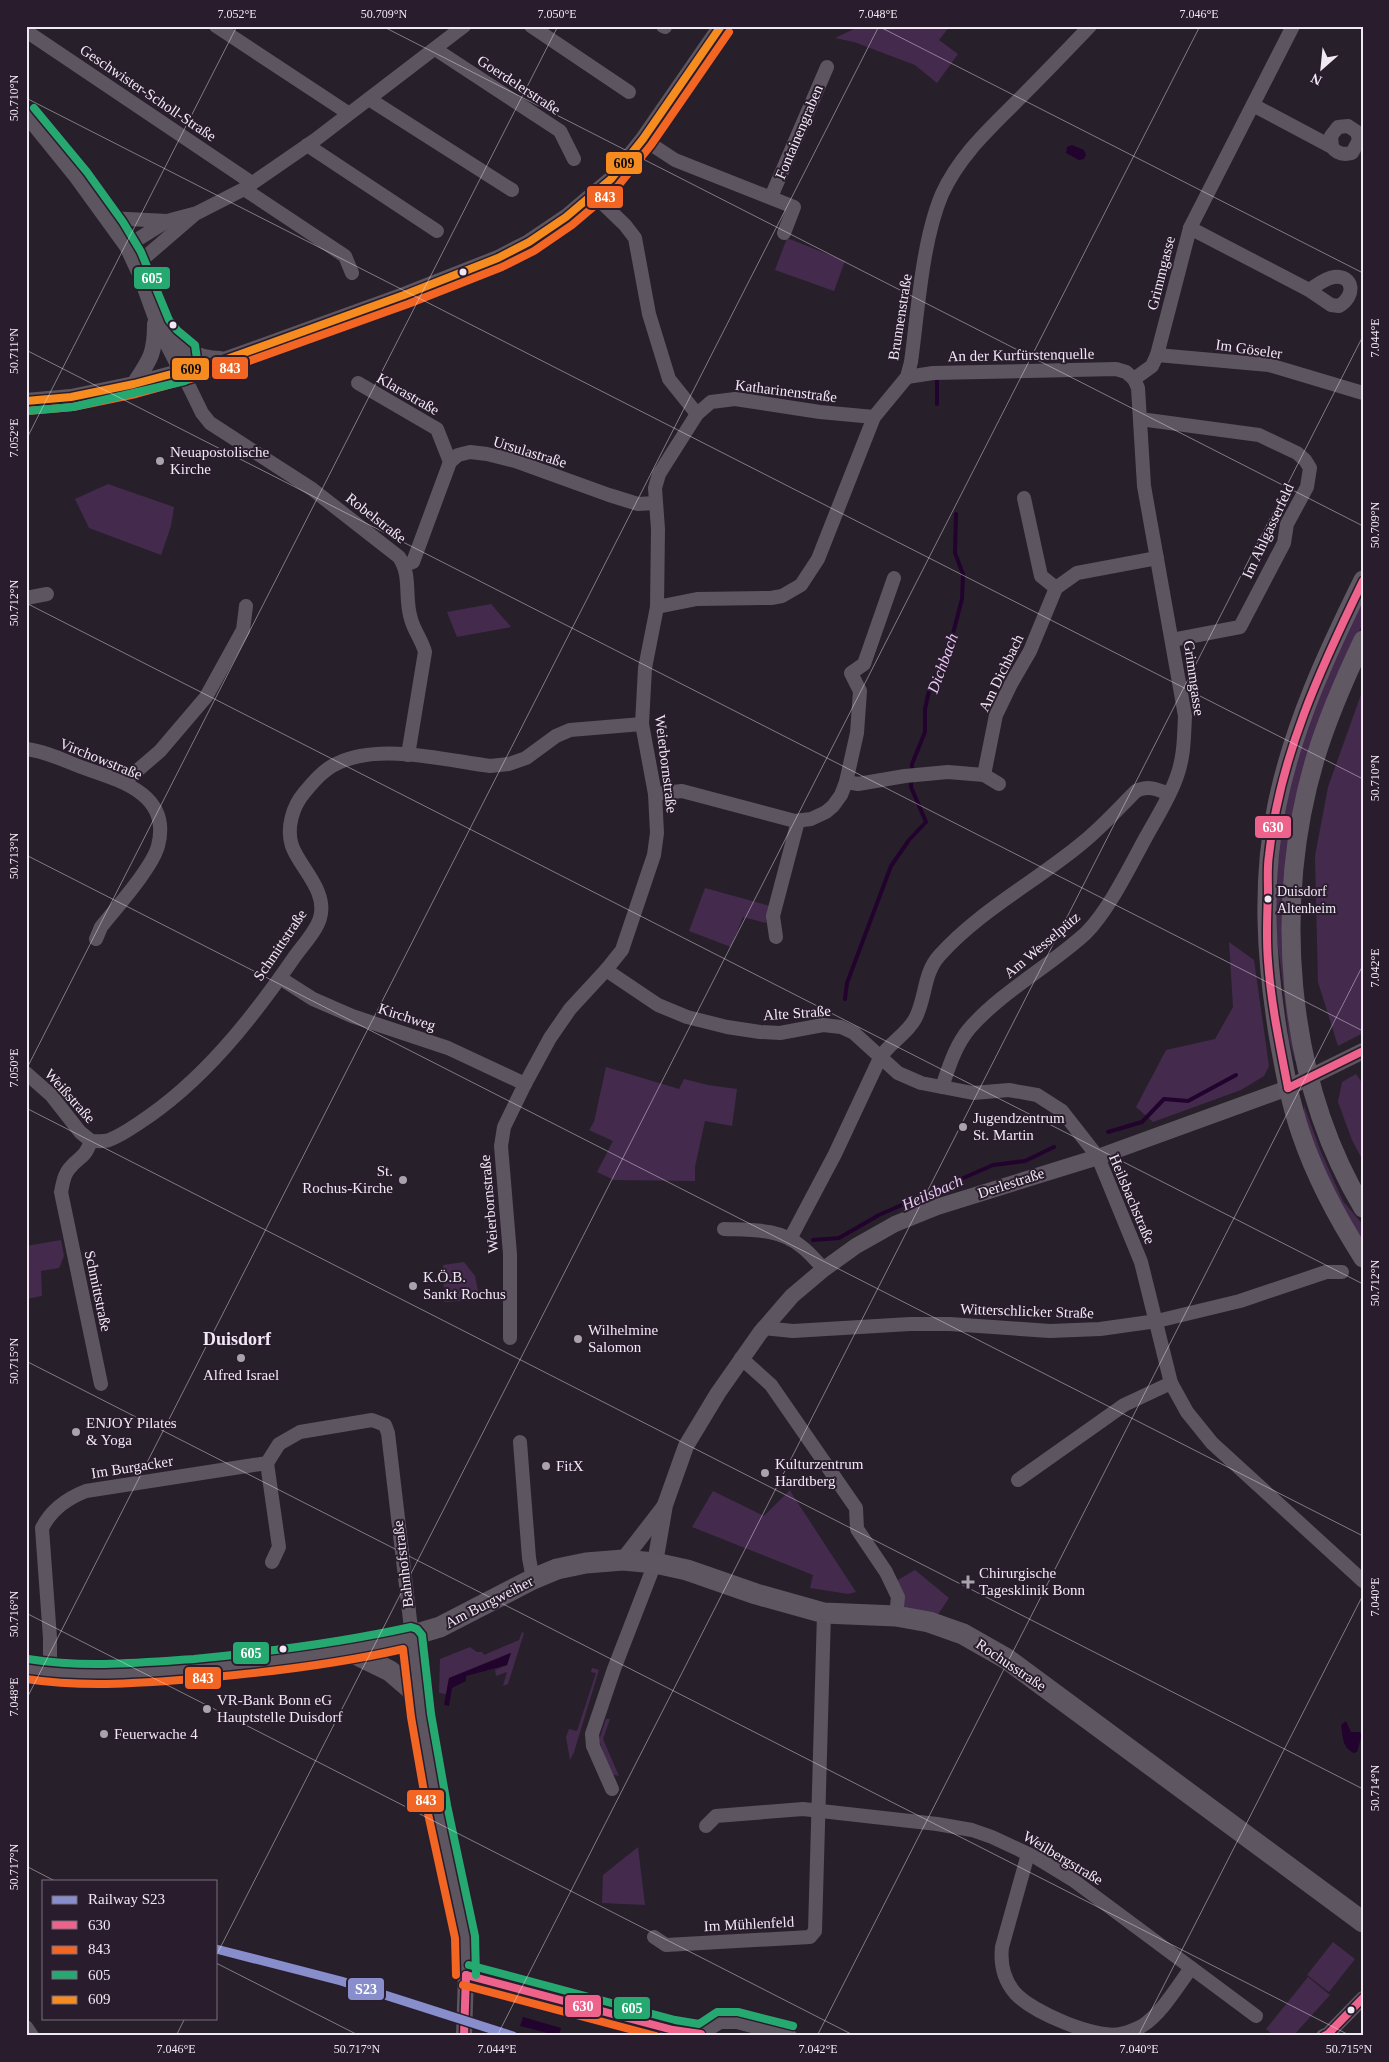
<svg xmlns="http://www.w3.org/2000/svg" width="1389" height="2062" font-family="Georgia,serif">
<rect width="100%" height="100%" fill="#27202a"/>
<g fill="#442a4d">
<polygon points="860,26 950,26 939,40 958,54 937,83 915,65 854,42 835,38"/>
<polygon points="787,238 845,261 834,291 775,270"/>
<polygon points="108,484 174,507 171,526 161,555 89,528 75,499"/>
<polygon points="1363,599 1363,623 1341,669 1303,776 1297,1061 1295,1061 1289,1039 1280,960 1274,927 1276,864 1291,780 1312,710"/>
<polygon points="491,604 511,627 457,637 447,612"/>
<polygon points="1363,689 1363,1033 1338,1046 1318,982 1315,856 1328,787"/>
<polygon points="705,888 770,906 766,923 743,917 731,947 689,931"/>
<polygon points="1229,942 1254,960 1269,1066 1264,1076 1241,1090 1153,1122 1136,1107 1166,1050 1215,1039 1233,1007"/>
<polygon points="606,1067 679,1089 684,1079 708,1085 737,1089 732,1126 705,1121 695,1167 695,1181 614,1180 597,1172 613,1141 589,1130 594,1122"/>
<polygon points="1356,1074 1363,1084 1363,1161 1352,1140 1338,1102 1342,1082"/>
<path d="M1304 1106 1321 1152 1343 1201 1363 1225V1245C1350 1221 1299 1127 1304 1106Z"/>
<polygon points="61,1240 64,1256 59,1268 41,1271 42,1296 26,1299 26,1246"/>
<polygon points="464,1262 475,1276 480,1300 444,1302 443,1265"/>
<polygon points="790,1490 792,1494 856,1592 848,1594 810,1588 813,1575 692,1527 713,1491 764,1516"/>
<polygon points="915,1570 949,1598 935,1619 901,1610 896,1581"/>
<polygon points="522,1632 524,1633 508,1684 503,1686 507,1672 496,1676 495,1670 507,1665 510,1653 449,1678 446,1694 439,1693 440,1659 470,1647 477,1652 482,1652 484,1655 519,1640"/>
<polygon points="592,1668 599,1670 574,1752 570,1760 566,1737 569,1729 577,1731 596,1673 591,1672"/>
<polygon points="606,1719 610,1719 603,1739 619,1776 611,1774 599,1740"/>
<polygon points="638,1847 645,1905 602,1903 603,1875"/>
<polygon points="1333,1942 1355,1959 1329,1992 1307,1975"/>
<polygon points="1308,1977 1330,1995 1293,2036 1275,2036 1266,2029"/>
</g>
<g fill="#22032d">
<polygon points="1072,145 1084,150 1086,155 1084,159 1079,160 1066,153 1067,147"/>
<polygon points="511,1653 507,1665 466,1676 466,1681 452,1688 449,1706 444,1705 449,1678"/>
<path d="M1346 1721 1351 1732H1360L1362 1735 1357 1752 1354 1753C1342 1748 1343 1737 1341 1725Z"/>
<polygon points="523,2017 561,2028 559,2036 520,2026"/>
</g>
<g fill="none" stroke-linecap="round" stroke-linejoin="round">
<g stroke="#22032d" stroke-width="4">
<polyline points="937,404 937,380"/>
<polyline points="845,999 847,983 891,866 909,840 926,822 911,787 912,764 925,732 925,709 930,686 947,656 962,599 963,574 955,553 956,514"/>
<polyline points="1108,1132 1142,1122 1164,1099 1188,1101 1236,1075"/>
<polyline points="813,1240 839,1238 879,1215 993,1165 1025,1161 1054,1147"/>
</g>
<g stroke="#5d5660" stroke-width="14">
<polyline points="216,26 348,113"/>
<polyline points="531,26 629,92"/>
<polyline points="663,26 665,27"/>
<polyline points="26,31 252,183"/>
<polyline points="435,49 560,131 574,159"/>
<polyline points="369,99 512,190"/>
<path d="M1253 105 1332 147 1331 136 1338 127 1348 126 1357 132 1359 140 1352 153C1344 155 1337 154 1332 147"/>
<polyline points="643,139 675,160 794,207 784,233"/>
<polyline points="307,145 437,231"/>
<polyline points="244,189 345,256 352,273"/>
<polyline points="594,195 625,225 635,238 649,314 669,379 697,414"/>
<polyline points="771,197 827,67"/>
<polyline points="108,218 167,221 197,213 244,189 315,140 464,26"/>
<path d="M1190 228 1309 290 1331 305 1339 306C1356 296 1354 275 1334 277 1325 278 1316 286 1309 290"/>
<polyline points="127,246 167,221"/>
<polyline points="136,265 194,215"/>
<polyline points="1157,355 1269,365 1363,393"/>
<path d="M182 372 202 413 210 423 312 489 399 557C412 576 404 598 411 619 414 631 422 640 425 652L408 755"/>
<polyline points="907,377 933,373 1116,369 1126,372 1134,379"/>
<polyline points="358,383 437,429 450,462"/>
<polyline points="1140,419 1259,435 1297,453 1305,460 1310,468 1307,487 1287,524 1284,543 1240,627 1172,640"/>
<polyline points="1024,498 1041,576 1056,588"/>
<polyline points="405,565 413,562 450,462 458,455 470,452 487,454 515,461 609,495 638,504 655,503"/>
<polyline points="26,598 47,594"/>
<path d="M657 607 697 599 771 598 782 596 801 585 818 559 874 417 907 377 911 362C918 311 922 241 942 194 961 152 995 124 1026 92 1048 70 1069 48 1090 26"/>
<path d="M26 749C45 751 63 760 81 767 118 780 172 793 158 846 152 868 116 908 101 927L96 939"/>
<polyline points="984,775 996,715 1011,684 1030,651 1056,588 1077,573 1157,558"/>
<polyline points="124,782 160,751 206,697 243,630 246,606"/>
<polyline points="846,782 858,784 905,776 948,772 984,775 999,784"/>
<polyline points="655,794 682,791 795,821 811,819 826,812 833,806 841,795 846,782 857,733 860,691 851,673 864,664 894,578"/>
<polyline points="776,937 773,916 798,821"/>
<polyline points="606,970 658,1005 687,1017 727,1027 760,1032 780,1033 823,1025 841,1027 854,1033 898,1073 921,1083 973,1093 1009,1090 1037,1095 1062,1111 1098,1157 1141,1262 1171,1383 1187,1412 1212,1443 1363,1581"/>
<polyline points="280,978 313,999 352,1016 448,1048 525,1084"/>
<polyline points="26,1073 51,1095 80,1132 91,1141"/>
<path d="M942 1087C949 1067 955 1046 969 1029 1002 991 1049 967 1086 933 1109 910 1130 866 1146 837 1157 817 1170 797 1177 776 1184 757 1184 737 1185 716L1144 486 1138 388 1134 379 1152 366 1157 355 1190 228 1293 26"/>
<path d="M91 1141C97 1141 104 1142 109 1140 120 1136 130 1129 139 1123 202 1082 251 1020 293 959 302 946 316 932 320 918 328 891 300 868 292 846 286 828 293 806 304 793 314 781 324 769 338 763 380 743 445 760 490 766L509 764 526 758 556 736 570 730 642 724"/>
<path d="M91 1141C84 1160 79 1156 69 1169 63 1176 63 1184 61 1192L101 1384"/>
<path d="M724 1229C751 1230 780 1228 802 1247 810 1253 817 1262 824 1269"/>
<path d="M790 1239 835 1154 880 1058C889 1043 906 1035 915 1019 926 999 923 974 939 956 979 911 1035 882 1081 844 1101 828 1118 809 1136 791 1148 785 1157 789 1169 794"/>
<polyline points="763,1328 793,1331 910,1324 950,1324 1050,1331 1100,1329 1157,1321 1240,1301 1326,1272 1342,1272"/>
<polyline points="510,1338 510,1254 501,1146 504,1127 525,1084 550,1038 570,1009 606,970 622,950 654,855 657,833 655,794 642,724 645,668 657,607 658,529 655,488 659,474 697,414 711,402 735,399 820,412 874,417"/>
<polyline points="741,1358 771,1385 856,1508 857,1529 886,1572 898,1597 896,1616"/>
<polyline points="520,1442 529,1558 533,1579"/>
<polyline points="267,1463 279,1547 272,1562"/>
<polyline points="1018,1480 1124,1405 1171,1383"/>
<path d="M50 1673V1638L42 1528C51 1510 68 1498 86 1491L267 1463 279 1444 300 1432 372 1420 385 1425 388 1433 412 1637"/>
<polyline points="612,1789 593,1746 592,1734 614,1669 655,1563"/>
<polyline points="706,1826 716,1816 803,1809 937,1824 972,1830 992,1837 1037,1858 1073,1880 1256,2016"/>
<path d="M1028 1854 1002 1947C1000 1965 1004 1980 1015 1993 1032 2012 1095 2039 1120 2034 1126 2033 1136 2029 1142 2026 1162 2013 1177 1987 1191 1968"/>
<polyline points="654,1937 666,1945 810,1937 815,1931 824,1613"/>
<polyline points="466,1975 673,2030 701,2034 720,2022 737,2022 790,2036"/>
<polyline points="26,2027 32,2036"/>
<polyline points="1323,2036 1328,2034 1363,1998"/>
</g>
<g stroke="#5d5660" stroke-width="16">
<polyline points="26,114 77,177 127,246 140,274 160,329 182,372"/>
<path d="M166 332C178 350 199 358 220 359"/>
<path d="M134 384C150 360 155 354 155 324"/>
<polyline points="26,401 71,397 134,384 224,360 404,295 498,258 529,242 566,217 611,179 643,139 721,26"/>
<polyline points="623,1560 664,1507"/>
<polyline points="655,1563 665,1505 686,1446 718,1393 760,1333 792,1296 824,1269 856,1246 895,1224 937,1207 1098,1157 1288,1088 1363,1051"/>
<polyline points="412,1637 421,1715 437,1807 465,1937 466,1975 464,2036"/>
</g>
<g stroke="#605863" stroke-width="19">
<path d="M1363 580C1327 653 1293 726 1277 805 1261 881 1266 958 1278 1034 1284 1068 1290 1102 1301 1134 1316 1178 1338 1219 1363 1258"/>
<path d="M1363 640C1345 678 1328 717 1316 756 1272 900 1285 1078 1363 1208"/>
</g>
<g stroke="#5e5761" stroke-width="21">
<polyline points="347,1650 390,1671 418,1695"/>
<polyline points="26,1669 50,1673 104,1676 235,1665 380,1645 440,1627 533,1579 557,1569 586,1563 623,1560 655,1563 687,1570 756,1594 824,1613 896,1616 929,1622 963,1634 1007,1659 1363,1922"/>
</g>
<g stroke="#291d2d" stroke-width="11">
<g id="bus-1">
<path d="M1288 1088C1280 1046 1271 1004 1268 961 1266 938 1267 916 1268 893 1268 880 1267 868 1269 855 1279 758 1321 667 1363 581"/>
<polyline points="1288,1088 1363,1051"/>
<polyline points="466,1975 673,2030 701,2034"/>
<polyline points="464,2036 466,1975"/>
<polyline points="1324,2036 1328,2034 1363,1998"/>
</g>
</g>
<g stroke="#291d2d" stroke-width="11">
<g id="bus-2">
<polyline points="27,411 73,407 136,394 227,369 408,304 502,267 534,251 572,225 618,186 651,145 729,32"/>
<path d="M26 1679C86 1688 145 1683 204 1678 271 1672 338 1664 403 1649L411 1717 427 1809 455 1938 456 1975"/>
<polyline points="463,1985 656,2036"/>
</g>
</g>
<g stroke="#291d2d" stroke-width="11">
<g id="bus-3">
<polyline points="27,411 73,407 185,381 191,377 197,359 195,345 177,330 169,320 141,252 123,222 87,172 34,108"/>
<path d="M28 1659C83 1668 138 1663 194 1659 267 1652 339 1643 411 1627L417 1629 422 1635 431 1714 447 1805 475 1936 476 1975"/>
<polyline points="469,1965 675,2020 699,2024 717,2012 738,2012 793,2026"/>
</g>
</g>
<g stroke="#291d2d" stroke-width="11">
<polyline id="bus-4" points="26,401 71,397 134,384 224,360 404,295 498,258 529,242 566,217 611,179 643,139 721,26"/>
</g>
<use href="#bus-1" stroke="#ed638c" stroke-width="8"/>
<use href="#bus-2" stroke="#f26522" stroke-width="8"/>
<use href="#bus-3" stroke="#26a970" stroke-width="8"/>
<use href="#bus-4" stroke="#f68b1f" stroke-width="8"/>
<g stroke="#291d2d" stroke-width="12">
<polyline id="rail-1" points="216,1949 341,1981 513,2036"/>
</g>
<use href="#rail-1" stroke="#878ecb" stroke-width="9"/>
</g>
<path fill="none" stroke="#f0e8f3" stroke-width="1" stroke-opacity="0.45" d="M382 26 1363 526M878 26 1363 273M26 98 1363 779M26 350 1363 1031M26 440 237 26M26 603 1363 1284M26 855 1363 1536M26 1070 558 26M26 1108 1363 1789M26 1361 1351 2036M26 1613 855 2036M26 1700 879 26M26 1866 55 1881M216 1956 1200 26M216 1963 360 2036M176 2036 185 2018M497 2036 1363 336M817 2036 1363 965M1138 2036 1363 1595"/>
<g fill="#f0e8f3" stroke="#291d2d" stroke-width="2">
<circle cx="463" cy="272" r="4.5"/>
<circle cx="173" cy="325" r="4.5"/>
<circle cx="1268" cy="899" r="4.5"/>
<circle cx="283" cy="1649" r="4.5"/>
<circle cx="1351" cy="2010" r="4.5"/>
</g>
<g fill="#aaa2ad" stroke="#291d2d" stroke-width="2">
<circle cx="160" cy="461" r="5"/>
<circle cx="963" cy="1127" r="5"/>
<circle cx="403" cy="1180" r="5"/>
<circle cx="413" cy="1286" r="5"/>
<circle cx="578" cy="1339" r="5"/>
<circle cx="241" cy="1358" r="5"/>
<circle cx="76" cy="1432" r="5"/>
<circle cx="546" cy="1466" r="5"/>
<circle cx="765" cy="1473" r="5"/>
<path d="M965.5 1574.5h5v5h5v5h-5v5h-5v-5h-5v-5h5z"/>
<circle cx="207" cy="1709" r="5"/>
<circle cx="104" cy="1734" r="5"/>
</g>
<g text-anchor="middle" stroke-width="4" stroke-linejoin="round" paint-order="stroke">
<g font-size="14" fill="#f0e8f3" stroke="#291d2d" text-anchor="start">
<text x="1277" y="896">Duisdorf<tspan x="1277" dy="17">Altenheim</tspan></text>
</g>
<g font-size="15" fill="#f0e8f3" stroke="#291d2d">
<text transform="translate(519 85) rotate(33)" y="5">Goerdelerstraße</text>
<text transform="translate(148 93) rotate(34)" y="5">Geschwister-Scholl-Straße</text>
<text transform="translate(799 132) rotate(-67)" y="5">Fontainengraben</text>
<text transform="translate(1161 273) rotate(-76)" y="5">Grimmgasse</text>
<text transform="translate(900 317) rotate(-81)" y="5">Brunnenstraße</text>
<text transform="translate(1249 349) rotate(8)" y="5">Im Göseler</text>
<text transform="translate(1021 355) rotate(-1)" y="5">An der Kurfürstenquelle</text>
<text transform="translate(786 391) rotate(7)" y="5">Katharinenstraße</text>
<text transform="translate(408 394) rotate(30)" y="5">Klarastraße</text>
<text transform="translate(530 452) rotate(17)" y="5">Ursulastraße</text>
<text transform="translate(376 518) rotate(38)" y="5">Robelstraße</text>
<text transform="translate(1268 531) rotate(-65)" y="5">Im Ahlgasserfeld</text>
<text transform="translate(1001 673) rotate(-64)" y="5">Am Dichbach</text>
<text transform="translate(1194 678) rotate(82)" y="5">Grimmgasse</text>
<text transform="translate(101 759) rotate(22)" y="5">Virchowstraße</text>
<text transform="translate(666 764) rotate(83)" y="5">Weierbornstraße</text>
<text transform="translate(280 945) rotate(-56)" y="5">Schmittstraße</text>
<text transform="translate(1042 945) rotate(-40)" y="5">Am Wesselpütz</text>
<text transform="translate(797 1013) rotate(-4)" y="5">Alte Straße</text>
<text transform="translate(407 1017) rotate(18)" y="5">Kirchweg</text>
<text transform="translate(70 1096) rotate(48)" y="5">Weißstraße</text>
<text transform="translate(1011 1183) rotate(-18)" y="5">Derlestraße</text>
<text transform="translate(1132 1199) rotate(67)" y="5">Heilsbachstraße</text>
<text transform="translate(489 1204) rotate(-95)" y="5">Weierbornstraße</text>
<text transform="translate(98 1291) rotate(78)" y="5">Schmittstraße</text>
<text transform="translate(1027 1311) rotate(2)" y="5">Witterschlicker Straße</text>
<text transform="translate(132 1467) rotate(-9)" y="5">Im Burgacker</text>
<text transform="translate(403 1564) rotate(-97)" y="5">Bahnhofstraße</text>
<text transform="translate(489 1602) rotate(-27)" y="5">Am Burgweiher</text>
<text transform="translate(1011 1665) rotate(34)" y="5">Rochusstraße</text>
<text transform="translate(1063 1858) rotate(31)" y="5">Weilbergstraße</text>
<text transform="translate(749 1924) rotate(-3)" y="5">Im Mühlenfeld</text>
</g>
<g font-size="15" fill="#f0e8f3" stroke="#291d2d" text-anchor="start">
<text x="170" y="457">Neuapostolische<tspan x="170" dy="17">Kirche</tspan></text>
<text x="973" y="1123">Jugendzentrum<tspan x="973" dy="17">St. Martin</tspan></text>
<text x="393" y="1176" text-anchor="end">St.<tspan x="393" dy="17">Rochus-Kirche</tspan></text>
<text x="423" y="1282">K.Ö.B.<tspan x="423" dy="17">Sankt Rochus</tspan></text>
<text x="588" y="1335">Wilhelmine<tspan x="588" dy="17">Salomon</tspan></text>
<text x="241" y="1380" text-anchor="middle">Alfred Israel</text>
<text x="86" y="1428">ENJOY Pilates<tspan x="86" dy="17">&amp; Yoga</tspan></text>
<text x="775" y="1469">Kulturzentrum<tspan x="775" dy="17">Hardtberg</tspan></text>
<text x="556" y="1471">FitX</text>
<text x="979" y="1578">Chirurgische<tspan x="979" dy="17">Tagesklinik Bonn</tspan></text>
<text x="217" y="1705">VR-Bank Bonn eG<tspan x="217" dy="17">Hauptstelle Duisdorf</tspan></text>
<text x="114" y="1739">Feuerwache 4</text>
</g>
<g font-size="16" font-style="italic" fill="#eac8f6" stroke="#291d2d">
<text transform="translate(942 663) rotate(-70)" y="6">Dichbach</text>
<text transform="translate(932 1192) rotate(-24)" y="6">Heilsbach</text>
</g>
<g font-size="18" font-weight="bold" fill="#f0e8f3" stroke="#291d2d">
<text x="237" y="1345">Duisdorf</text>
</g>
</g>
<g stroke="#291d2d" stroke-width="2">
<rect x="605" y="151" width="38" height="24" rx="5" fill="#f68b1f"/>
<rect x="586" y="185" width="38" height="24" rx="5" fill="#f26522"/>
<rect x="133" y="266" width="38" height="24" rx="5" fill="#26a970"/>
<rect x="211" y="356" width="38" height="24" rx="5" fill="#f26522"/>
<rect x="171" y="357" width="39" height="24" rx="5" fill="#f68b1f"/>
<rect x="1254" y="815" width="38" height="24" rx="5" fill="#ed638c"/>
<rect x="232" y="1641" width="38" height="24" rx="5" fill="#26a970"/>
<rect x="184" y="1666" width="38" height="24" rx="5" fill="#f26522"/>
<rect x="406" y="1789" width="39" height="24" rx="5" fill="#f26522"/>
<rect x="347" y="1977" width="38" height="24" rx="5" fill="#878ecb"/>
<rect x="564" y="1994" width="38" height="24" rx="5" fill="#ed638c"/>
<rect x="613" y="1996" width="38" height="24" rx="5" fill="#26a970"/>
</g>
<g font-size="14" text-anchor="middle" font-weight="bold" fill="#fff">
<text x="605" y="202">843</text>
<text x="152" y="283">605</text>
<text x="230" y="373">843</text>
<text x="1273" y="832">630</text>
<text x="251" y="1658">605</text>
<text x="203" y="1683">843</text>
<text x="426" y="1805">843</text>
<text x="366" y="1994">S23</text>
<text x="583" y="2011">630</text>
<text x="632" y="2013">605</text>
</g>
<g font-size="14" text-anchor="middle" font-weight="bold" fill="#111">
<text x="624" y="168">609</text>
<text x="191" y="374">609</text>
</g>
<rect width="1389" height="2062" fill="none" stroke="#291d2d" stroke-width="55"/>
<rect x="42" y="1880" width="175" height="140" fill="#291d2d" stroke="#796e7c"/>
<rect x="52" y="1896" width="25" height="8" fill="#878ecb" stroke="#796e7c"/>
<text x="88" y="1904" font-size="15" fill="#f0e8f3">Railway S23</text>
<rect x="52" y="1921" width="25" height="8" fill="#ed638c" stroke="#796e7c"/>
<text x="88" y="1930" font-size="15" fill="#f0e8f3">630</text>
<rect x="52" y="1946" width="25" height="8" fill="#f26522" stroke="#796e7c"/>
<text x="88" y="1954" font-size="15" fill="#f0e8f3">843</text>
<rect x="52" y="1971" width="25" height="8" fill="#26a970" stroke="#796e7c"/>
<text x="88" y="1980" font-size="15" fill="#f0e8f3">605</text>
<rect x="52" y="1996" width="25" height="8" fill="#f68b1f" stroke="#796e7c"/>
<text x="88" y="2004" font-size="15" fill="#f0e8f3">609</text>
<g transform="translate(1322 68) rotate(207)" stroke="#291d2d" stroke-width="4" paint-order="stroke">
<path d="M0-4L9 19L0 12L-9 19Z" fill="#f0e8f3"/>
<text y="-8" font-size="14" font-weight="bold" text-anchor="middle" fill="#f0e8f3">N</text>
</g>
<rect x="28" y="28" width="1334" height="2006" fill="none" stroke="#f0e8f3" stroke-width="2"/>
<g font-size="12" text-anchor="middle" fill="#f0e8f3">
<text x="237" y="18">7.052°E</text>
<text x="384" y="18">50.709°N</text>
<text x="557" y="18">7.050°E</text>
<text x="878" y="18">7.048°E</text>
<text x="1199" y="18">7.046°E</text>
<text transform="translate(14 98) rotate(-90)" y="4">50.710°N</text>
<text transform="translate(1375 338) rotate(-90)" y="4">7.044°E</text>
<text transform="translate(14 351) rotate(-90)" y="4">50.711°N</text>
<text transform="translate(14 438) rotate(-90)" y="4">7.052°E</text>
<text transform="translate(1375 525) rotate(-90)" y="4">50.709°N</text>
<text transform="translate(14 603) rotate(-90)" y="4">50.712°N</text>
<text transform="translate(1375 778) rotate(-90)" y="4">50.710°N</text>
<text transform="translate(14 856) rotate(-90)" y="4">50.713°N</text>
<text transform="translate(1375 968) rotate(-90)" y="4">7.042°E</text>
<text transform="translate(14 1068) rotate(-90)" y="4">7.050°E</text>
<text transform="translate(1375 1283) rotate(-90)" y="4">50.712°N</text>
<text transform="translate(14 1361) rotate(-90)" y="4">50.715°N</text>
<text transform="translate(1375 1597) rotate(-90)" y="4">7.040°E</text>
<text transform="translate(14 1614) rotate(-90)" y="4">50.716°N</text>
<text transform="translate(14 1697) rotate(-90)" y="4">7.048°E</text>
<text transform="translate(1375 1788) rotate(-90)" y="4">50.714°N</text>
<text transform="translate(14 1867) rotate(-90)" y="4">50.717°N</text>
<text x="176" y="2053">7.046°E</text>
<text x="357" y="2053">50.717°N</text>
<text x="497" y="2053">7.044°E</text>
<text x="818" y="2053">7.042°E</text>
<text x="1139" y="2053">7.040°E</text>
<text x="1349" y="2053">50.715°N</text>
</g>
</svg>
